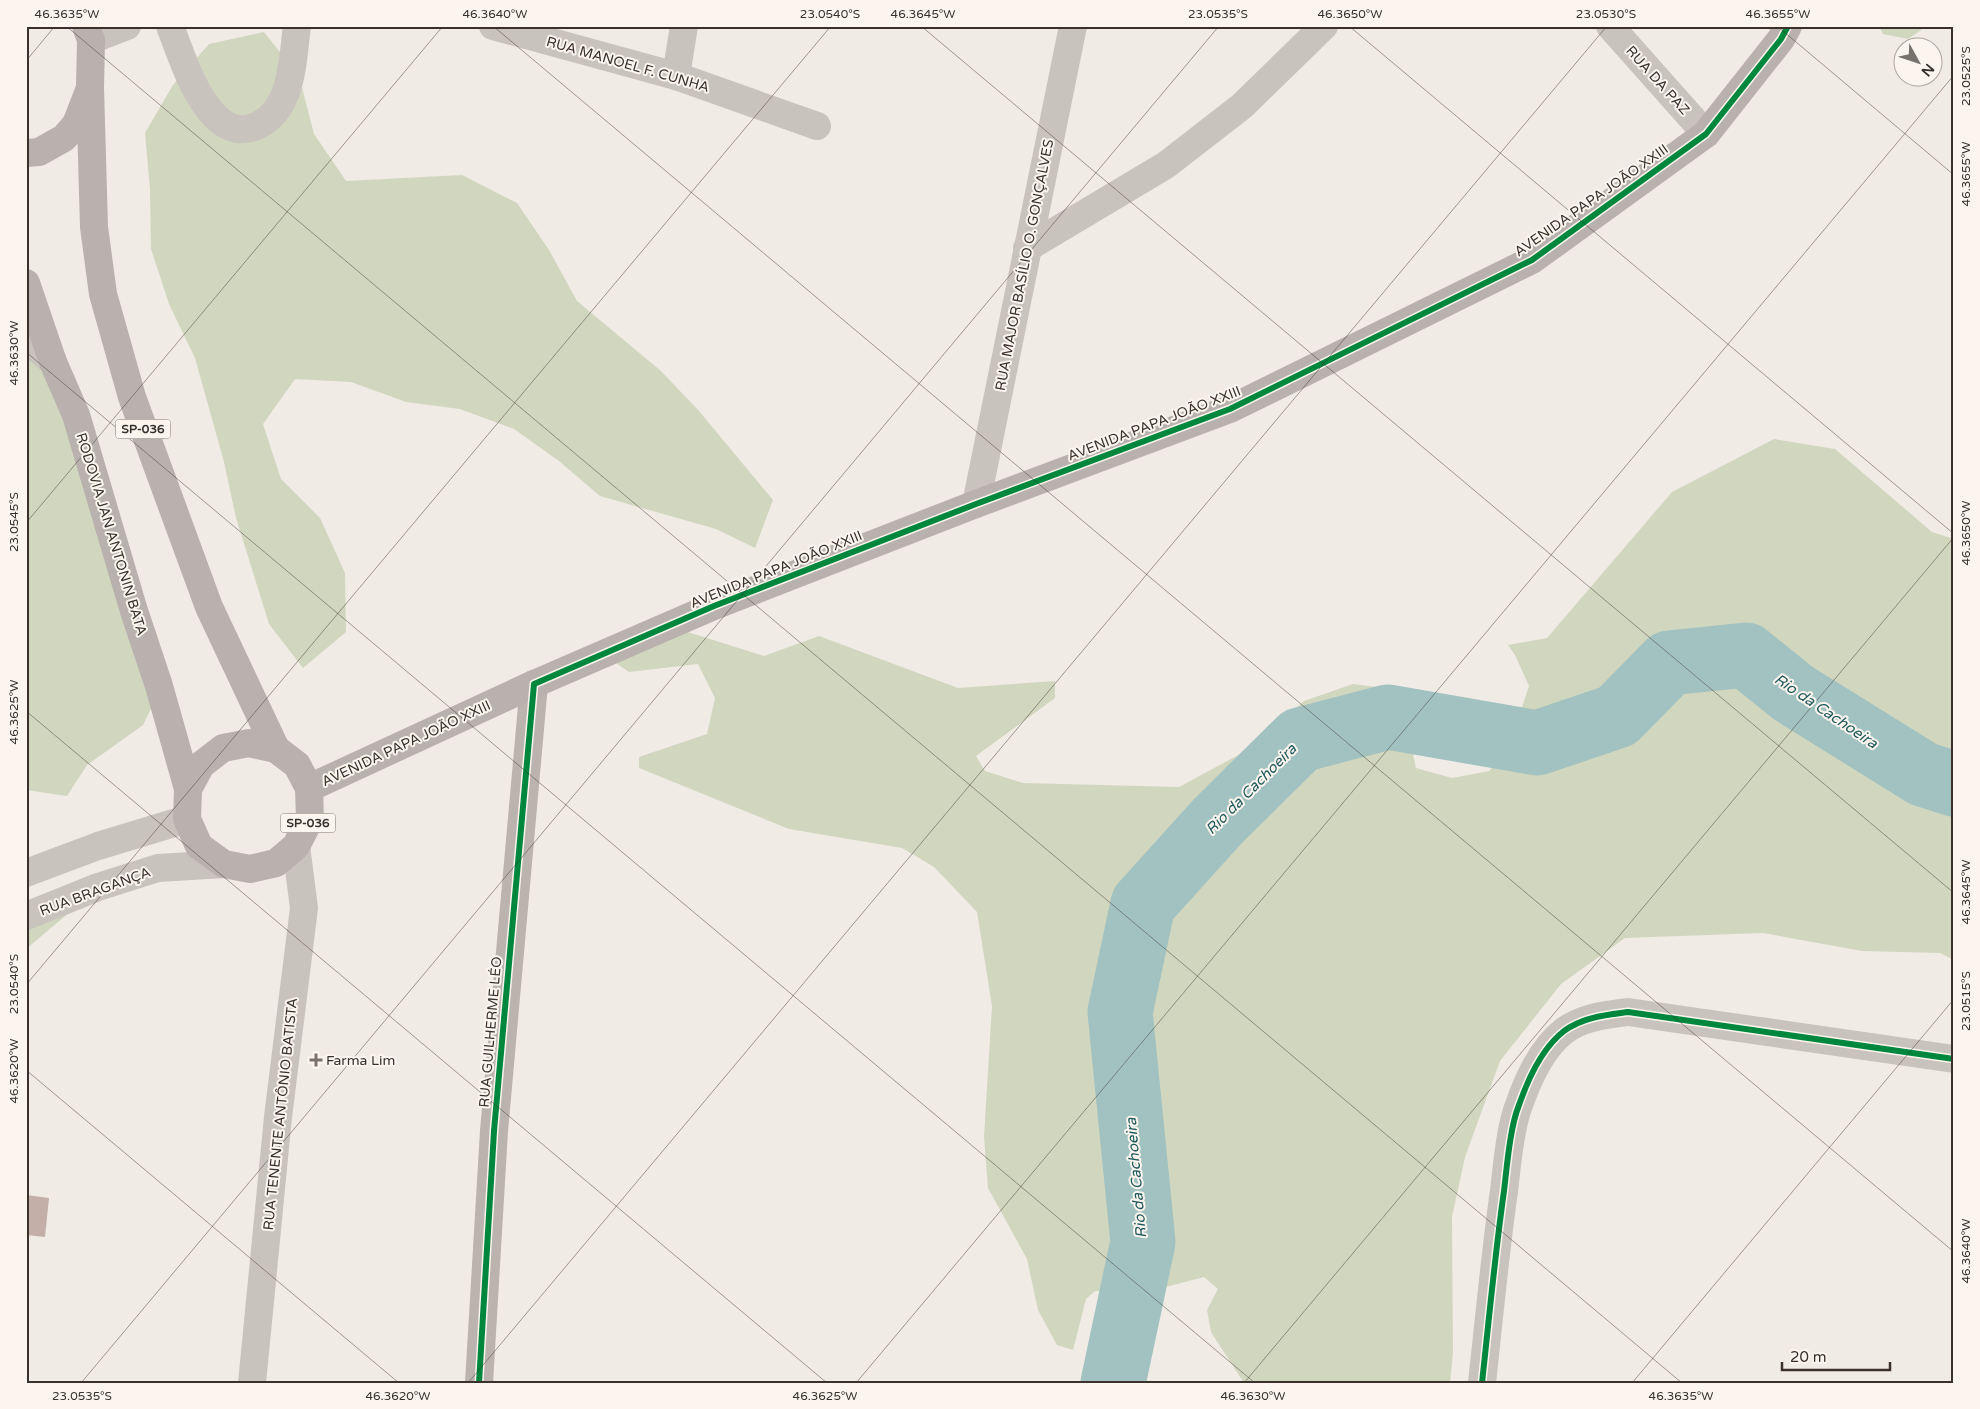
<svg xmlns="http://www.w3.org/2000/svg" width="1980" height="1409" font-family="'Varela Round',sans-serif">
<rect width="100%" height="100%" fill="#f0ebe5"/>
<g fill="#d1d6bf">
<polygon points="1879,26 1923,26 1921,30 1908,39 1883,34"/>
<polygon points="264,32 299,76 314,134 346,181 462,175 517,203 549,250 577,301 661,371 699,411 773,500 755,548 716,529 600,496 559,461 514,429 460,409 406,402 351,382 295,379 263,424 281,479 320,518 345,573 346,632 303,668 269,624 236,518 224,462 195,358 169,304 151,249 150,189 145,133 173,85 209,44"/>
<polygon points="26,353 38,360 104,493 158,638 164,682 143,725 87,765 67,796 26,790"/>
<polygon points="1774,439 1835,449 1932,532 1954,539 1954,960 1940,953 1862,951 1763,933 1625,938 1561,984 1500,1061 1465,1157 1452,1217 1453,1352 1450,1383 1244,1383 1211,1332 1207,1310 1218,1289 1204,1277 1154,1290 1095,1291 1086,1299 1073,1350 1057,1345 1038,1310 1027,1259 988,1188 984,1137 992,1006 977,912 934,867 902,848 789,829 639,768 639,757 707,734 715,698 698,664 629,672 616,663 675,628 764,656 819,636 958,688 1055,681 1055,698 976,756 985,771 1023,783 1179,787 1244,752 1304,701 1353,684 1416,692 1441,709 1444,727 1413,754 1416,768 1452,778 1489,771 1508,750 1529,686 1515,655 1508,645 1547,638 1672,492"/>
<polygon points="83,901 26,949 26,904"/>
</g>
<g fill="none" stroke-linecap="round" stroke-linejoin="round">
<polyline stroke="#a1c2c1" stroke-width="65" points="1113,1383 1143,1242 1120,1012 1143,904 1218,821 1300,740 1388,717 1537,743 1617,716 1669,663 1746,655 1793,693 1923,774 1954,784"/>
</g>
<polygon fill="#c3afa7" points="26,1195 49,1198 45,1237 26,1235"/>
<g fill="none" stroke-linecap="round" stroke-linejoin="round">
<g stroke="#c9c3be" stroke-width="28">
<path d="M170 26C181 55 193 93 214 115 224 126 237 132 251 128 293 115 292 62 297 26"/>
<polyline points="493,26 676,76 817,126"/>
<polyline points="1610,26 1706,134"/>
<polyline points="91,40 127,26"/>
<polyline points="676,76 684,26"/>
<polyline points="1027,248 1166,165 1242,106 1324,26"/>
<polyline points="26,339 53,362"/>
<polyline points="976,504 1073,26"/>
<path d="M1482 1383C1489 1319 1495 1254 1504 1191 1507 1166 1510 1127 1519 1105 1528 1079 1542 1048 1564 1031 1583 1017 1606 1015 1628 1012L1954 1059"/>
</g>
<g stroke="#c9c3be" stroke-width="28">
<polyline points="26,873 98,846 187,819"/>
<polyline points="26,916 98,887 158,868 224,864"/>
<polyline points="252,1383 278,1117 304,908 296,846"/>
</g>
<polyline stroke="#bab3ae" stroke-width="28" points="479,1383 494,1131 534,684"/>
<g stroke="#b8b1ad" stroke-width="28">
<polyline points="90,88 94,227 103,294 132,397 209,607 276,749"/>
<polyline points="26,153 39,152 64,138 76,124 90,88 91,40 86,26"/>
<polyline points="26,283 53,362 76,415 134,611 159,686 188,789 187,819 199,846 224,864 250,869 276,863 296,846 310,819 309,788 297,765 276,749 249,743 223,748 201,765 188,789"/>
<polyline points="309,788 534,684 714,606 976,504 1230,409 1532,260 1706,134 1781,39 1788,26"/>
</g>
<g stroke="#fbf5ee" stroke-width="9">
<g id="cycleway">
<polyline points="479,1383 494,1131 534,684 714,606 976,504 1230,409 1532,260 1706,134 1781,39 1788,26"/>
<path d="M1482 1383C1489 1319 1495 1254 1504 1191 1507 1166 1510 1127 1519 1105 1528 1079 1542 1048 1564 1031 1583 1017 1606 1015 1628 1012L1954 1059"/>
</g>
</g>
<use href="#cycleway" stroke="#00873e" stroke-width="6"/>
</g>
<path fill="none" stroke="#3b302b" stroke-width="1" stroke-opacity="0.45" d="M66 26 1682 1383M493 26 1954 1252M921 26 1954 893M1349 26 1954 534M1777 26 1954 175M26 61 55 26M26 352 1255 1383M26 523 443 26M26 711 827 1383M26 985 831 26M26 1070 399 1383M81 1383 1219 26M468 1383 1607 26M856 1383 1954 75M1244 1383 1954 537M1632 1383 1954 999"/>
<path fill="#7a716c" stroke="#fbf5ee" stroke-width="2" d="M313.5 1052.5h5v5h5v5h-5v5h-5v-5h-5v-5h5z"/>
<g text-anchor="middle" stroke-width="4" stroke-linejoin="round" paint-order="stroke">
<g fill="#fbf5ee" stroke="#756b66" stroke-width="1">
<rect x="115.5" y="419.5" width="55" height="19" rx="4"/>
<rect x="280.5" y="813.5" width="55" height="19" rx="4"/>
</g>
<g font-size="12" font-weight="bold" fill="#3b302b">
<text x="143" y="433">SP-036</text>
<text x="308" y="827">SP-036</text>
</g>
<g font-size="14" fill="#3b302b" stroke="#fbf5ee">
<text transform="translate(628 64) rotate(16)" y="5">RUA MANOEL F. CUNHA</text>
<text transform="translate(1658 80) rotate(48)" y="5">RUA DA PAZ</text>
<text transform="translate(1591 200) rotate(-35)" y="5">AVENIDA PAPA JOÃO XXIII</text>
<text transform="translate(1024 265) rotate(-79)" y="5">RUA MAJOR BASÍLIO O. GONÇALVES</text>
<text transform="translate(1154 423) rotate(-21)" y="5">AVENIDA PAPA JOÃO XXIII</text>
<text transform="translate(112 534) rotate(73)" y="5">RODOVIA JAN ANTONIN BATA</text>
<text transform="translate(776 569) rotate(-22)" y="5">AVENIDA PAPA JOÃO XXIII</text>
<text transform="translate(406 743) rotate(-25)" y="5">AVENIDA PAPA JOÃO XXIII</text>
<text transform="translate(95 891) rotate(-20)" y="5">RUA BRAGANÇA</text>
<text transform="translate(490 1032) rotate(-85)" y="5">RUA GUILHERME LÉO</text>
<text transform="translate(280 1114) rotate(-84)" y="5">RUA TENENTE ANTÔNIO BATISTA</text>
</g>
<g font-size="14" fill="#3b302b" stroke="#fbf5ee" text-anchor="start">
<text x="326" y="1065">Farma Lim</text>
</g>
<g font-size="15" font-style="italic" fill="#1f5a5e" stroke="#fbf5ee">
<text transform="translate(1826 711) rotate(34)" y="5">Rio da Cachoeira</text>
<text transform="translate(1251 789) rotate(-45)" y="5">Rio da Cachoeira</text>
<text transform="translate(1136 1178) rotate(-95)" y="5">Rio da Cachoeira</text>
</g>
</g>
<rect width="1980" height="1409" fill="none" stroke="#fbf5ee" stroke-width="55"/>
<g transform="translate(1918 62) rotate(130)"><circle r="24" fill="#fbf5ee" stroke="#aea6a0"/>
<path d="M0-4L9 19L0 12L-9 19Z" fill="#7a716c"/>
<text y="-8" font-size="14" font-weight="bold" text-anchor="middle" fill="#3b302b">N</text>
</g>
<path d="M1782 1362v8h108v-8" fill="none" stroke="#3b302b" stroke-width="2.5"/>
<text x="1790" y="1362" font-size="15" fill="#3b302b" stroke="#fbf5ee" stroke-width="4" paint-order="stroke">20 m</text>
<rect x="28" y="28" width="1924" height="1354" fill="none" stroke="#3b302b" stroke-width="2"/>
<g font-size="12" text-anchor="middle" fill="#3b302b">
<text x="67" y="18">46.3635°W</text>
<text x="495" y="18">46.3640°W</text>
<text x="830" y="18">23.0540°S</text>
<text x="923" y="18">46.3645°W</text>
<text x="1218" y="18">23.0535°S</text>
<text x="1350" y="18">46.3650°W</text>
<text x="1606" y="18">23.0530°S</text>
<text x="1778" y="18">46.3655°W</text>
<text transform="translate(1966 76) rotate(-90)" y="4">23.0525°S</text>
<text transform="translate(1966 174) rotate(-90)" y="4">46.3655°W</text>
<text transform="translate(14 353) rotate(-90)" y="4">46.3630°W</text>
<text transform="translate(14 522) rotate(-90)" y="4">23.0545°S</text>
<text transform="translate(1966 533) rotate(-90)" y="4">46.3650°W</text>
<text transform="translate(14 712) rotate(-90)" y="4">46.3625°W</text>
<text transform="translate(1966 892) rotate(-90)" y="4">46.3645°W</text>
<text transform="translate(14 984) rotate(-90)" y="4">23.0540°S</text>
<text transform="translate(1966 1001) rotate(-90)" y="4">23.0515°S</text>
<text transform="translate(14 1071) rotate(-90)" y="4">46.3620°W</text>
<text transform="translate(1966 1251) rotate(-90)" y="4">46.3640°W</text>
<text x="82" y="1400">23.0535°S</text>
<text x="398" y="1400">46.3620°W</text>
<text x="825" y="1400">46.3625°W</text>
<text x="1253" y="1400">46.3630°W</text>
<text x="1681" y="1400">46.3635°W</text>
</g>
</svg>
